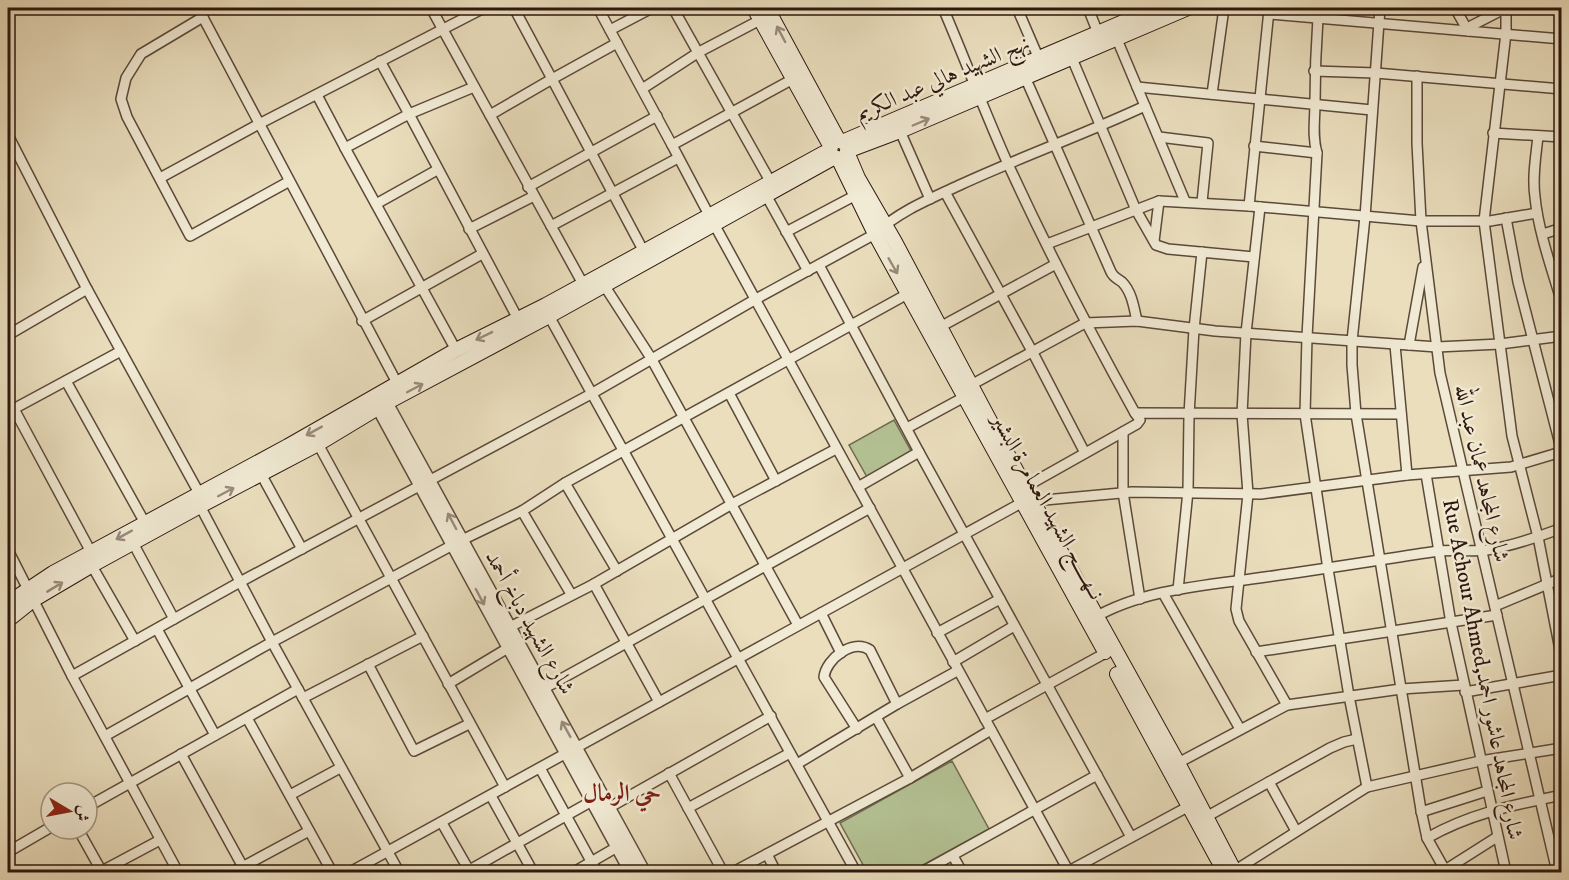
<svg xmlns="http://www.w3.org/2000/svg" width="1569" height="880" font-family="'IM FELL DW Pica',Amiri,serif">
<rect width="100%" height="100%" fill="#eadebd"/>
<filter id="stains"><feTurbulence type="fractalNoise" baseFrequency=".00333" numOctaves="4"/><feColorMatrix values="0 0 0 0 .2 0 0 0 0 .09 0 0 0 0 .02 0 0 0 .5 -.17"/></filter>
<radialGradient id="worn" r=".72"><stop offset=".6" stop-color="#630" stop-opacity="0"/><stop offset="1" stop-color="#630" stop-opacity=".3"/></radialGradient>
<g fill="#b4c294" stroke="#706c51" stroke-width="1.5">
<polygon points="894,420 911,451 867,477 849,445"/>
<polygon points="952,761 989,829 910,872 867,872 840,823"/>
</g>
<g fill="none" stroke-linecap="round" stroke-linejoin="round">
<g stroke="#5c493a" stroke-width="12">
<g id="minor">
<polyline points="198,8 397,383"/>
<polyline points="431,8 583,284"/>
<polyline points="514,8 552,79 617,43"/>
<polyline points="598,8 672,145"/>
<polyline points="673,8 770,181"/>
<path d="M943 8C965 59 985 113 1008 164 1047 249 1090 332 1135 413"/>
<polyline points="1017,8 1039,59"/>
<polyline points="1088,8 1098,33"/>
<polyline points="1380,8 1365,217 1352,341 1352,365 1356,414 1421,810 1427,838 1445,870 1497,837"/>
<polyline points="1455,8 1468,31"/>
<polyline points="1506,8 1506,33 1484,221 1512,436 1538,537 1562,660"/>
<polyline points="1269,14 1562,39"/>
<polyline points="203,17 141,54 126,78 121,99 127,117 190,236 288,182"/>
<path d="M1318 18C1316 46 1315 74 1315 102 1315 120 1312 136 1317 153L1307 337 1305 414 1328 569 1349 696 1367 787"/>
<polyline points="1467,28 1506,8"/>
<polyline points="610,30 652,8"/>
<polyline points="1116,37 1185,201"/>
<polyline points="1071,56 1136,210 1156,245 1168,249 1254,257"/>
<polyline points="380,61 409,114 474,87"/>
<polyline points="1314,71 1376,73 1562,89"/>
<polyline points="1417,76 1417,143 1421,221 1440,373 1557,872"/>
<path d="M1025 77 1111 272C1114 278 1117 278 1122 282 1132 292 1134 308 1137 321"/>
<polyline points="1137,87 1372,110"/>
<polyline points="642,89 699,52 760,20"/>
<polyline points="1212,94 1224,8"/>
<polyline points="317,95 345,148"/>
<polyline points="490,115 552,79 643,250"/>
<polyline points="900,131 930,199"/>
<polyline points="1493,133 1562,137"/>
<polyline points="8,135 87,289 199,493"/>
<path d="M1538 136C1536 156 1532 177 1535 197 1538 230 1552 270 1562 303"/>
<polyline points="1159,137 1208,143 1202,202"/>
<polyline points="1254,146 1317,153"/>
<polyline points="160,178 259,124 484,8"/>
<polyline points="528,187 657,116"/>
<polyline points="945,192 1032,351 1085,453"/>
<polyline points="766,195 808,271"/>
<polyline points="376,204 437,170"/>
<polyline points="1249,206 1269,10"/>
<polyline points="1260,207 1246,333 1242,414 1248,494 1236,609 1239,621 1287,705"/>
<polyline points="709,215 672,145 793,79"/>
<polyline points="1506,218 1518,282 1562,452"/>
<polyline points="714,224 1069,872"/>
<polyline points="551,226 678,158"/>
<polyline points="469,229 534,196"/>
<polyline points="786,232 856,195"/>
<polyline points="1543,234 1562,228"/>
<polyline points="1154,241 1159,201"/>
<polyline points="1047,244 1159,201 1249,206 1421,221 1490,221 1537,213"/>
<polyline points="819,265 919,452 1131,837"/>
<polyline points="604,285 651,358 798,625"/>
<polyline points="549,316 856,872"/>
<polyline points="362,321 482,254"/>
<polyline points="940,327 1056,264"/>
<polyline points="8,335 87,289"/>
<polyline points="1395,345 1407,475"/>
<polyline points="1409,345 1423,267"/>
<polyline points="456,350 345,148 409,114 518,319"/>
<polyline points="66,381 145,523"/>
<polyline points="971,385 1085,323 1137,321 1215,331 1437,347 1500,344 1562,336"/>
<polyline points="729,393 776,481"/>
<polyline points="14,409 91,552"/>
<polyline points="8,412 121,351"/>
<polyline points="907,428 968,395"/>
<polyline points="1123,432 1123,492 1140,599"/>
<polyline points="318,444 505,787"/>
<polyline points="261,474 302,549"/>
<polyline points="1426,474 1451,623 1506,872"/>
<polyline points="565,483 617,571"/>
<polyline points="858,487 919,452"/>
<polyline points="1025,487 1137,424 1140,420 1135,413 1401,414"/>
<polyline points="200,506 272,642 399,872"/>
<polyline points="522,511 571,594"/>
<polyline points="133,543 174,619"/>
<polyline points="8,550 72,676 178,872"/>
<polyline points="92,566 135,641"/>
<polyline points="594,584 659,702"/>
<polyline points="1178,590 1188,491 1189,415 1194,329 1202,252"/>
<polyline points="1163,593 1240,729"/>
<polyline points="1495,606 1562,578"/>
<polyline points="821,613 841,653"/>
<path d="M1092 619C1139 591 1198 586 1251 579 1312 571 1372 561 1432 552 1450 549 1469 552 1487 550 1512 546 1538 537 1562 528"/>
<polyline points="510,627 594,584 732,504 836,449"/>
<polyline points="157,629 215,735"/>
<polyline points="937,633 1000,599"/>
<polyline points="1256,652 1497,615"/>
<polyline points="953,662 1014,626"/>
<polyline points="368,664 414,751 469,724"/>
<path d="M72 676 240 582 591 394 756 299 875 234C899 211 932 198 962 184 1023 156 1085 134 1145 106"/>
<polyline points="448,684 508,648"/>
<polyline points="543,689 870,508"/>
<polyline points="1465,692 1562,675"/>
<polyline points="303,698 423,636"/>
<polyline points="876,717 910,778"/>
<polyline points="247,718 332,872"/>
<polyline points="985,719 1109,651"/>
<path d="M857 729 824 677C826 659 853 638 870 650L897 704"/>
<polyline points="105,736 272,642 462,540 522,511 565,483 911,292"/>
<polyline points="181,754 243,867"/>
<polyline points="1178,763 1287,705 1401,689 1464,685"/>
<polyline points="797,764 897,704 957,671"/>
<polyline points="540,768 597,872"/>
<polyline points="669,773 723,872"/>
<polyline points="1269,782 1296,831"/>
<polyline points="290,795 340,768"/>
<polyline points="491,796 533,872"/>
<polyline points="87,807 298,689"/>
<polyline points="688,808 790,753"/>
<polyline points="603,811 771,716"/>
<polyline points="1421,812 1487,791"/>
<polyline points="1206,817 1330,748 1344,742 1357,739"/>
<polyline points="442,823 470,872"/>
<polyline points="78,829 102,872"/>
<path d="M1427 838C1471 813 1514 805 1562 795"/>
<polyline points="8,852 51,827"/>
<polyline points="767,854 776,872"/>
<polyline points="953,856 962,872"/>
<polyline points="1234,871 1367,787 1480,761 1562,748"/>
<polyline points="100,872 160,840"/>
<polyline points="233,872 309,831"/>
<polyline points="350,872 1023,502 1132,492 1261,494 1407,475 1511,467 1561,452"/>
<polyline points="466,872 592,801"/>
<polyline points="574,872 617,847"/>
<polyline points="733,872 910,778 991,730"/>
<polyline points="922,872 1097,775"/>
<polyline points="1067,872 1193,804"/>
</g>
</g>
<g stroke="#5c493a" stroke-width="15">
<g id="tertiary">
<polyline points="382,395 644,872"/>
<polyline points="375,402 631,872"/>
</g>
</g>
<g stroke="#2d170e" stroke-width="16">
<g id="secondary">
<polyline points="754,8 831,147"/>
<polyline points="767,8 839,141"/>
<polyline points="842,142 1156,8"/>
<polyline points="847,151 900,131 1188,8"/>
<polyline points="847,152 858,178 895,242 1025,487 1178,763 1235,872"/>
<polyline points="838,158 875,234 1105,652"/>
<polyline points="8,603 53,573 288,446 456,350 546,305 824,153"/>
<polyline points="8,620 33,600 94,564 200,506 318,444 386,403 549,316 835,157"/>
<polyline points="1117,674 1218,860"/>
</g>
</g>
<use href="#minor" stroke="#f1ead4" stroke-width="9"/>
<use href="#tertiary" stroke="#f1ead4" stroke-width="12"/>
<use href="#secondary" stroke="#f1ead4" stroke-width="14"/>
</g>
<defs><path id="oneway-shaft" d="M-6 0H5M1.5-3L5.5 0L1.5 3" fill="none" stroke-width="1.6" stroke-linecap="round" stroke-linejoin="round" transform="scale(1.5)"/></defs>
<g stroke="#998b7b">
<use href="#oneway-shaft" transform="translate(781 34) rotate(-118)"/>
<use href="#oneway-shaft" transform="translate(921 122) rotate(-23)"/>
<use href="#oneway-shaft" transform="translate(893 266) rotate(60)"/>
<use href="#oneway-shaft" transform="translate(484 336) rotate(154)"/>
<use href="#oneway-shaft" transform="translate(415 388) rotate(-28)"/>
<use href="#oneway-shaft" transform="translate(314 431) rotate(151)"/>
<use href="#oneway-shaft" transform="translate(226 492) rotate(-28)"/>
<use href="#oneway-shaft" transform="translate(452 521) rotate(-118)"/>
<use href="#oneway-shaft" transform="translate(124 535) rotate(151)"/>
<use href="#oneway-shaft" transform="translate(55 587) rotate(-31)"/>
<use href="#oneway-shaft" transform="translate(480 597) rotate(62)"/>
<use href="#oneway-shaft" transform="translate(566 729) rotate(-119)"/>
</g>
<g text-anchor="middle" stroke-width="5" stroke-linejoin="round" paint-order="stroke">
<g font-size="22" fill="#2d170e" stroke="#f1ead4">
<text transform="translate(942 77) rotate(-23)" y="8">نهج الشهيد هالي عبد الكريم</text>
<text transform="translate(1483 473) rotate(77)" y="8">شارع المجاهد عمان عبد الله</text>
<text transform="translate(1049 506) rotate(61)" y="8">نــهـــــج الشهيد العمامرة البشير</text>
<text transform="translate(531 622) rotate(61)" y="8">شارع الشهيد دباخ أحمد</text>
<text transform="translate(1484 669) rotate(79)" y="8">Rue Achour Ahmed,شارع المجاهد عاشور احمد</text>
</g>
<g font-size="24" font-weight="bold" fill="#7a1f14" stroke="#f1ead4">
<text x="622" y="801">حي الرمال</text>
</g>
</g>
<rect width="1569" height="880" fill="none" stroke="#eadebd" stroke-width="30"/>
<rect x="9" y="9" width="1551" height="862" fill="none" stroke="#2d170e" stroke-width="3"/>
<rect x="15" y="15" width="1539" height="850" fill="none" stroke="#2d170e" stroke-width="1.5"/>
<g transform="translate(69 811) rotate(100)"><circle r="28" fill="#f1ead4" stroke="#a39685" stroke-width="1.5"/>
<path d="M0-4.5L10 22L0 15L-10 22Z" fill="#8f2418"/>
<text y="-9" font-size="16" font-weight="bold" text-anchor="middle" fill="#2d170e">ش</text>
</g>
<rect width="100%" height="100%" filter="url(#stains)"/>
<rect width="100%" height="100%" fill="url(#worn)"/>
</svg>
